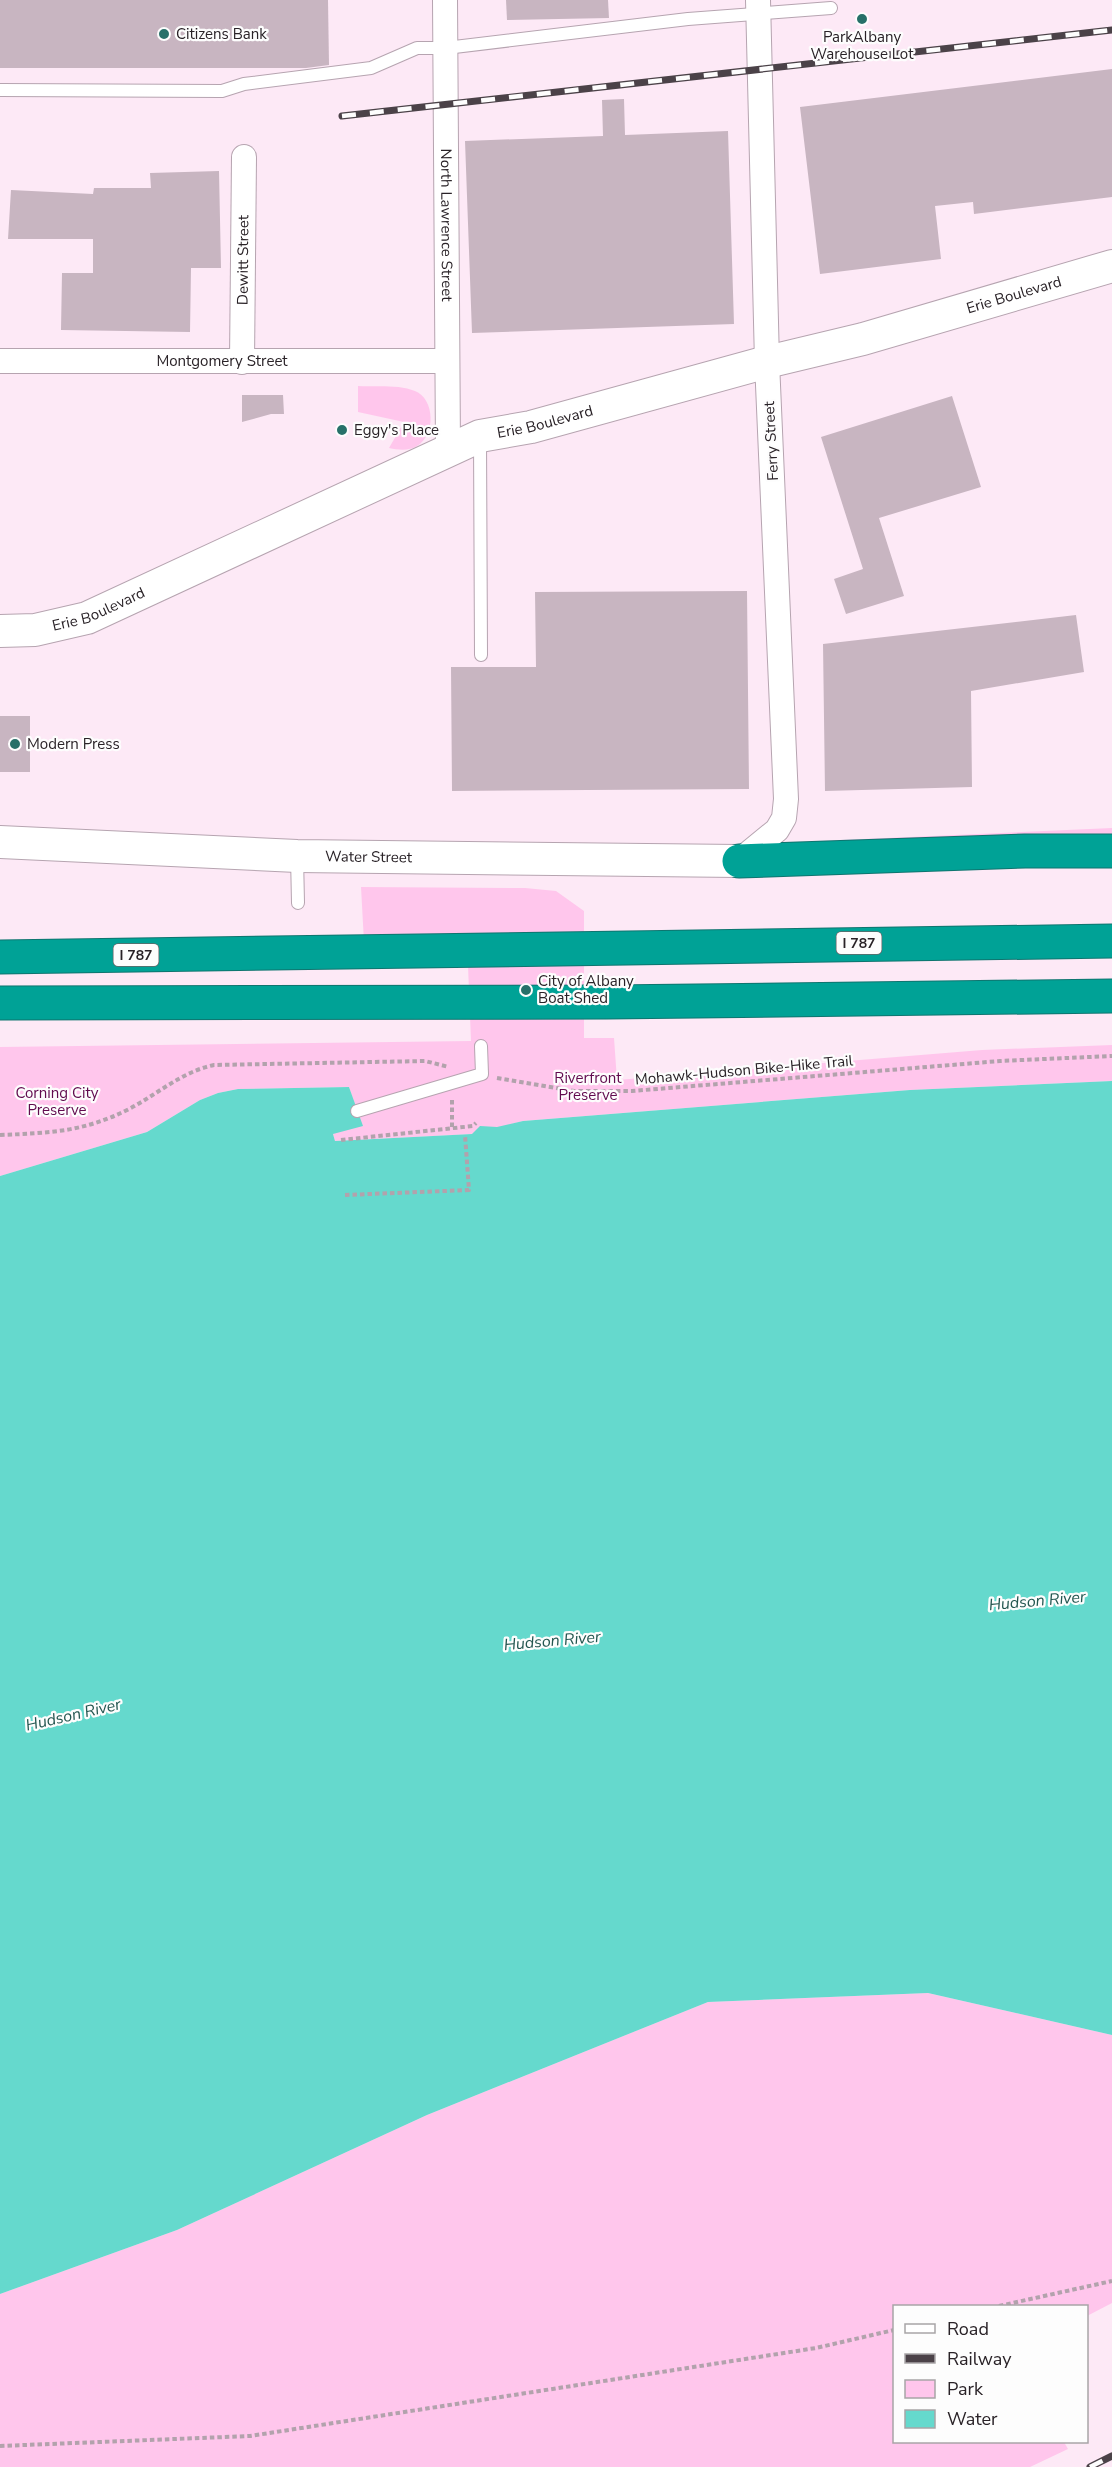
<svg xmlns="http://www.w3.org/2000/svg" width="1112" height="2467" font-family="'Nunito Sans',sans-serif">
<rect width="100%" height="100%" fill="#fde9f6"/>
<g fill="#ffc6ec">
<path d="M358 386C375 387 399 384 415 391 435 399 436 435 417 446 409 451 399 450 389 448L404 422 358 412Z"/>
<polygon points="1112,828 1112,834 818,841"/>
<polygon points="361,887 525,888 556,891 584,911 584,1038 614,1038 617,1080 982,1050 1112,1045 1112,1081 910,1090 523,1121 473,1134 335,1141 333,1134 357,1111 349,1087 238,1089 218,1093 200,1100 147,1132 0,1176 0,1047 471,1041 467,940 364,942"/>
<polygon points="928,1993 1112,2035 1112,2303 1087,2316 1086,2306 894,2306 894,2442 1064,2442 1068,2449 1030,2467 0,2467 0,2294 177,2230 427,2115 708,2002"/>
</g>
<polygon fill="#65d9cd" points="1112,1081 1112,2035 928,1993 708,2002 427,2115 177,2230 0,2294 0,1176 147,1132 200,1100 218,1093 238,1089 349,1087 363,1126 333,1134 335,1141 472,1134 480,1126 497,1127 523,1121 910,1090"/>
<g fill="#c8b5c1">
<polygon points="0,0 328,0 329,65 306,68 0,68"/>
<polygon points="506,0 608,0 609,18 507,20"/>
<polygon points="1112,69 1112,197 974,214 973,202 935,206 941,259 820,274 800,107"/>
<polygon points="624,99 625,135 728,131 734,324 472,333 465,141 603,136 602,100"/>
<polygon points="219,171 221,268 191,268 190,332 61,330 62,273 93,273 93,239 8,239 11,190 93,194 94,188 151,188 150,173"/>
<polygon points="242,395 283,395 284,414 271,414 242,422"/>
<polygon points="952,396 981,487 879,518 904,596 846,614 834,579 863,569 821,437"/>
<polygon points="747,591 749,789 452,791 451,667 536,667 535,592"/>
<polygon points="1076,615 1084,672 971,691 972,787 825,791 823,644"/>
<rect x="0" y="716" width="30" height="56"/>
</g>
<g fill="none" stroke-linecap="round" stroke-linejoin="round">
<g stroke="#b6a4b0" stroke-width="14">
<g id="service">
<polyline points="0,90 222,91 244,84 371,68 417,48 446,48 688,19 831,8"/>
<polyline points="480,438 481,655"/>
<polyline points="297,856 298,903"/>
<polyline points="357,1111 482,1074 481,1046"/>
</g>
</g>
<g stroke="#b6a4b0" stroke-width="26">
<g id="minor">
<path id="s1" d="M445 0 448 449"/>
<path id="s2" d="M0 361H445"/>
<path id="s3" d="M242 362 244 157"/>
<polyline points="739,861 777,830 784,818 786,799 767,362 758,0"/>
</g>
</g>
<g stroke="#b6a4b0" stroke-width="34">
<g id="tertiary">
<path id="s4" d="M0 631 35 630 87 618 480 436 531 427 767 362 863 339 1112 266"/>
<path id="s5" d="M0 842 297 856 739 861"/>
</g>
</g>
<g stroke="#0e756f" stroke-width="35">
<g id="motorway">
<polyline points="739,861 1025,851 1112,851"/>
<polyline points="0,957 1112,941"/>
<polyline points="0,1003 607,1002 1112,996"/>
</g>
</g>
<g stroke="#b2a2ac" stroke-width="4" stroke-dasharray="4.5 3" stroke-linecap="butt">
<polyline points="497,1078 574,1091 632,1091 1000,1061 1112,1056"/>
<polyline points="452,1100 452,1127"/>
<path d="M0 1135C49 1133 84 1132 129 1109 158 1094 181 1072 214 1065L425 1061 449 1067"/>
<polyline points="341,1140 473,1126 476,1123"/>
<polyline points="345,1195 469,1190 465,1135"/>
<polyline points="999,2306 1112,2281"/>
<polyline points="0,2446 250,2436 816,2348 894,2330"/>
</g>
<use href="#service" stroke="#fff" stroke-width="12"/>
<use href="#minor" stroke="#fff" stroke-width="24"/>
<use href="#tertiary" stroke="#fff" stroke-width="32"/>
<use href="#motorway" stroke="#00a296" stroke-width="33"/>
<g stroke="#4b4248" stroke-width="7">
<g id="rail">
<polyline points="342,116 1112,30"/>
<polyline points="1090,2467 1112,2456"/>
</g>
</g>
<use href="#rail" stroke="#fdfdfd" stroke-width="4.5" stroke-dasharray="14" stroke-linecap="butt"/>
</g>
<g fill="#277069" stroke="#fdfdfd" stroke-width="2">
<circle cx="862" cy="19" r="6"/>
<circle cx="164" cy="34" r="6"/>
<circle cx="342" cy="430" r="6"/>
<circle cx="15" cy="744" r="6"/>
<circle cx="526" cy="990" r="6"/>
</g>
<g text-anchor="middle" stroke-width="4.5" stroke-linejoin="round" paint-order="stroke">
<g fill="#fdfdfd" stroke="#696467" stroke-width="1.5">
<rect x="836.5" y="932" width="45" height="22" rx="4.5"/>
<rect x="113.5" y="944" width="45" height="22" rx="4.5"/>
</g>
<g font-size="14" font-weight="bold" fill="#292227">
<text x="859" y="948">I 787</text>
<text x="136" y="960">I 787</text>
</g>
<g font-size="15" fill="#292227" stroke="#fdfdfd" text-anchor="start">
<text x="176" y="39">Citizens Bank</text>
<text x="862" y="42" text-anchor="middle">ParkAlbany<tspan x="862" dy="17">Warehouse Lot</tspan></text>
<text x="354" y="435">Eggy's Place</text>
<text x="27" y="749">Modern Press</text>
<text x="538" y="986">City of Albany<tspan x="538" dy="17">Boat Shed</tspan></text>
</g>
<g font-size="15" fill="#292227" stroke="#fdfdfd">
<text dy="5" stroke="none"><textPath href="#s1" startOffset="225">North Lawrence Street</textPath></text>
<text dy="5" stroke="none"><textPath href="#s3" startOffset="102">Dewitt Street</textPath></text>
<text dy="5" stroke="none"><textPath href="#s4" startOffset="1074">Erie Boulevard</textPath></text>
<text dy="5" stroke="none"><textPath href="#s2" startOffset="222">Montgomery Street</textPath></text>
<text dy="5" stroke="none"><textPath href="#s4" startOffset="588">Erie Boulevard</textPath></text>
<text transform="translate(771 441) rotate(-93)" y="5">Ferry Street</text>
<text dy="5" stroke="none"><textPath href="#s4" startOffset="102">Erie Boulevard</textPath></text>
<text dy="5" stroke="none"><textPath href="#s5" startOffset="369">Water Street</textPath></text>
<text transform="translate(744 1070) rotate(-5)" y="5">Mohawk-Hudson Bike-Hike Trail</text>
</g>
<g font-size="15" fill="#610b4f" stroke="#fdfdfd">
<text x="588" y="1083">Riverfront<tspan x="588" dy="17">Preserve</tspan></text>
<text x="57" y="1098">Corning City<tspan x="57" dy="17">Preserve</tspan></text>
</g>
<g font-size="16" font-style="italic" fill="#235650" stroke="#fdfdfd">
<text transform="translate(1037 1600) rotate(-5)" y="6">Hudson River</text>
<text transform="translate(552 1640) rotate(-5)" y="6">Hudson River</text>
<text transform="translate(73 1714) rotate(-13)" y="6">Hudson River</text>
</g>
</g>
<rect x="893" y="2305" width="195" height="138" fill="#fdfdfd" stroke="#a8a5a7" stroke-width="1.5"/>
<rect x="905" y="2324" width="30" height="9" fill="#ffffff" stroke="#a8a5a7" stroke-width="1.5"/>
<text x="947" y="2335" font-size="18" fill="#292227">Road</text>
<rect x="905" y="2354" width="30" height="9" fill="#4b4248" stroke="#a8a5a7" stroke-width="1.5"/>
<text x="947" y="2365" font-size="18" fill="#292227">Railway</text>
<rect x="905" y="2380" width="30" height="18" fill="#ffc6ec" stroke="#a8a5a7" stroke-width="1.5"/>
<text x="947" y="2395" font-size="18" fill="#292227">Park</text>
<rect x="905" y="2410" width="30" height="18" fill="#65d9cd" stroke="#a8a5a7" stroke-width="1.5"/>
<text x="947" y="2425" font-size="18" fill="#292227">Water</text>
</svg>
